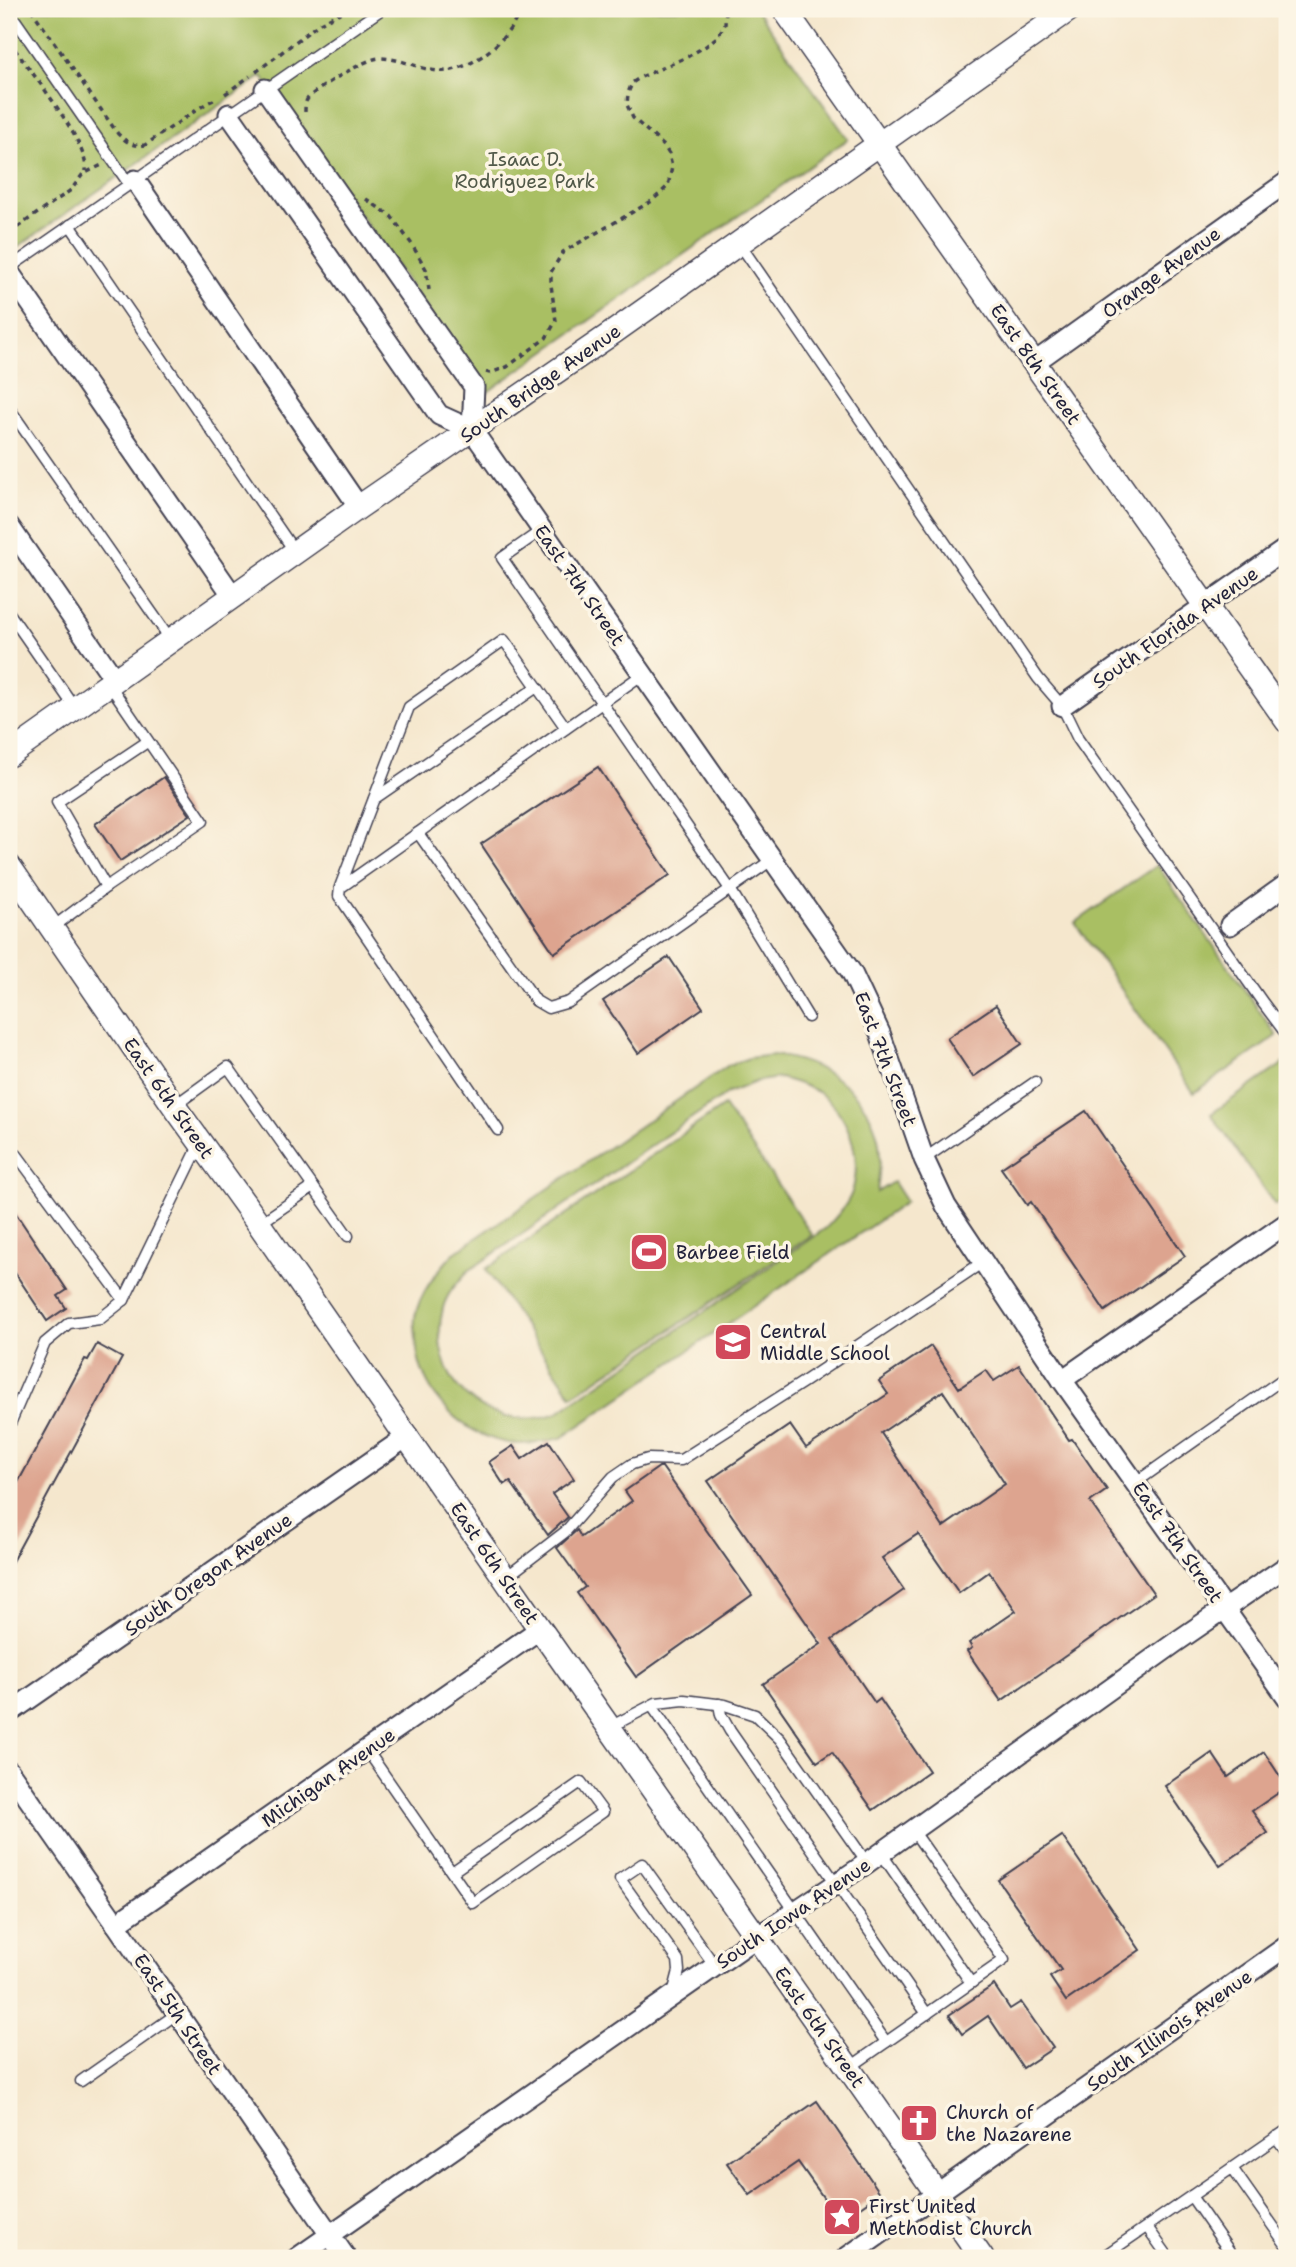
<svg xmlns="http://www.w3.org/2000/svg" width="1296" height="2267" font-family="'Shantell Sans',sans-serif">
<rect width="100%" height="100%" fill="#fcf5e5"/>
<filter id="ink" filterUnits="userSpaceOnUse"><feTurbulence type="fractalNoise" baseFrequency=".0143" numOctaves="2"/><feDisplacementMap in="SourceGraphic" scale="14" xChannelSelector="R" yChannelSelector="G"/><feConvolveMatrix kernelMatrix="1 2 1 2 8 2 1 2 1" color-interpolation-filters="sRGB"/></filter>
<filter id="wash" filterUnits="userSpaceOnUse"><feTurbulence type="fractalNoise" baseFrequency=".00686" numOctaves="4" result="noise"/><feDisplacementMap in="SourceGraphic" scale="28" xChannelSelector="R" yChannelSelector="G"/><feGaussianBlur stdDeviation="1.57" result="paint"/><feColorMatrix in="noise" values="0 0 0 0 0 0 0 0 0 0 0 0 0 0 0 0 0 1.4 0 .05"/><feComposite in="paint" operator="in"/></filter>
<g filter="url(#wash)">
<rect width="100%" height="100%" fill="#f5e7cd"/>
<g fill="#a9bf63" stroke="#66704f" stroke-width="2" fill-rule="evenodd">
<polygon points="9,9 756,9 848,139 486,393 262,76 9,253"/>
<polygon points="1157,865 1277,1036 1194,1093 1075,923"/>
<path d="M773 1055C820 1061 866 1088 878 1138 882 1156 879 1174 877 1192L893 1182 906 1202 561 1438C542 1442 522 1447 503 1442 455 1430 418 1388 416 1339 416 1332 414 1324 415 1317 420 1292 437 1272 453 1254L729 1065 749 1058ZM780 1078C792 1081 804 1085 816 1091 849 1111 863 1157 852 1192 847 1206 836 1217 826 1228L555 1414C485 1435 425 1379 443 1308 447 1293 458 1282 467 1272L728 1093 758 1081Z"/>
<polygon points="1287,1061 1287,1196 1275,1205 1211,1114"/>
<polygon points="724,1106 812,1235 572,1396 486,1269"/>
</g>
<g id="blocks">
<g fill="#dda48f" fill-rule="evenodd">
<polygon points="598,767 670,875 554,953 481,844"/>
<polygon points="164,777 190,815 120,861 95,824"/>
<polygon points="669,957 703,1008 638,1053 603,1001"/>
<polygon points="996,1005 1022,1044 973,1077 947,1038"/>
<polygon points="1086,1111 1185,1256 1105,1311 1031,1202 1027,1205 1001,1168"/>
<polygon points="9,1203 67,1290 58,1296 66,1308 47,1321 9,1264"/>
<polygon points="97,1344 122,1358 9,1567 9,1499 85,1359 88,1360"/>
<path d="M931 1346 959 1388 986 1370 994 1381 1019 1365 1069 1440 1072 1439 1107 1490 1090 1502 1154 1594 1001 1701 967 1651 972 1648 969 1643 1016 1611 989 1572 959 1593 918 1534 882 1558 904 1590 832 1640 875 1703 880 1699 929 1771 873 1810 832 1752 817 1762 763 1684 821 1644 708 1481 790 1425 806 1448 888 1394 879 1381ZM943 1391 1005 1484 943 1527 881 1433Z"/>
<polygon points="549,1441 574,1479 552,1494 568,1517 548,1535 510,1481 504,1485 489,1462 513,1446 522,1459"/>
<polygon points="659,1467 662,1467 752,1595 636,1677 577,1593 585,1587 557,1548 577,1530 581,1537 632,1501 625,1491"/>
<polygon points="1264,1752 1287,1787 1252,1811 1268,1833 1220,1866 1165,1786 1212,1753 1228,1777"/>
<polygon points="1062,1836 1140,1950 1066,2001 1050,1977 1061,1970 998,1880"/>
<polygon points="994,1985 1010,2009 1021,2002 1053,2048 1023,2068 988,2016 962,2034 949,2015"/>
<polygon points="817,2101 880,2193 840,2221 798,2162 750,2195 727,2163"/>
</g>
</g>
</g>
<g filter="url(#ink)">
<use href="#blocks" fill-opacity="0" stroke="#424051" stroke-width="2"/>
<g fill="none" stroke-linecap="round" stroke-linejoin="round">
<g stroke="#424051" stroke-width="13">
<g id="service">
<polyline points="9,11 129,184"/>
<polyline points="70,225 295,552"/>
<polyline points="739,243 1038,678 1062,706 1078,739 1263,1003 1287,1035"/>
<polyline points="9,268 382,9"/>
<polyline points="9,408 171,640"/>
<polyline points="542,530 502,558 730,889 808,1017"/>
<polyline points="9,613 75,708"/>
<polyline points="374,799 537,687"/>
<polyline points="418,833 536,1001 548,1008 569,1002 773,859"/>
<polyline points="106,887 57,802 147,742"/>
<polyline points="340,887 409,707 504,640 566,728"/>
<polyline points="52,928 106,887 203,821 109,684"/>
<polyline points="174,1106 228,1067 348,1236"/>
<polyline points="498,1130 339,896 340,888 643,674"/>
<polyline points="17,1155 124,1300"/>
<polyline points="924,1159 1035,1082"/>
<polyline points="259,1224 313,1187"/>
<polyline points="9,1426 45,1343 69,1323 100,1319 124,1300 200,1144"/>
<polyline points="1135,1483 1287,1376"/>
<polyline points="505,1578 565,1532 613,1477 632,1464 648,1459 681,1460 805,1381 983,1262"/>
<polyline points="719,1704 721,1715 730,1731 927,2014"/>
<polyline points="652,1706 886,2042"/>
<polyline points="610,1727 656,1703 684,1700 725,1705 755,1715 780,1739 867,1863"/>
<polyline points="367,1750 473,1903 603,1812 581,1782 452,1872"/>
<polyline points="912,1829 1004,1960 971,1983"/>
<polyline points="673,1994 679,1971 678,1960 620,1879 642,1864 715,1966"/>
<polyline points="849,2068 971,1983 881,1853"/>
<polyline points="81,2081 178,2013"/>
<polyline points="1276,2137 1287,2152"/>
<polyline points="1232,2168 1287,2246"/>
<polyline points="1191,2196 1234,2258"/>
<polyline points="1147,2227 1169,2258"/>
<polyline points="1101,2258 1287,2130"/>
</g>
</g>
<g stroke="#424051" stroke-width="23">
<g id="minor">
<polyline points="265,89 474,387 472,430"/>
<polyline points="229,114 439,415 472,430 852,973 880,1033 924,1159 946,1206 1062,1380 1287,1697"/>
<polyline points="135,180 359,507"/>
<polyline points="9,272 233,596"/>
<polyline points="1035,362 1287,182"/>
<polyline points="9,526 115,680"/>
<polyline points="1062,706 1287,548"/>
<polyline points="1230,925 1287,884"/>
<polyline points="1062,1380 1287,1223"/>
<polyline points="9,1713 408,1436"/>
<polyline points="9,1771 116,1924 346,2258"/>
<polyline points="116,1924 540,1629"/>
<polyline points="297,2258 757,1937 867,1863 1176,1642 1287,1566"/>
<polyline points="846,2258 1287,1946"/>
</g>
</g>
<g stroke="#424051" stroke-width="26">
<g id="tertiary">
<polyline points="784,9 1287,721"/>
<polyline points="9,755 359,507 608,336 1070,9"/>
<polyline points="9,866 174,1106 259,1224 540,1629 982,2258"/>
</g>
</g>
<g stroke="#424051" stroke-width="3.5" stroke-dasharray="5 5" stroke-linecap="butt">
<path d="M31 9 118 134C127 142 133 147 145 145L207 103 218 98"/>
<path d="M9 41C28 69 88 140 86 171"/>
<polyline points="256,72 320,23 347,9"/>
<polyline points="225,94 250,76"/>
<path d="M305 112C305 106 305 101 309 97 318 88 368 57 380 58 400 58 419 69 438 71 469 74 513 37 520 9"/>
<polyline points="366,199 391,216 411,243 426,269 429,290"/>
<polyline points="9,233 71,190 83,174 102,165"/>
<polyline points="486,372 490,373 507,367 546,338 556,321 551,285 551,272 563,252 652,201 668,186 672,167 669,154 664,146 633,118 627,105 628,93 632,83 641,77 687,57 706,46 718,36 725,24 726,9"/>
</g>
<use href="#service" stroke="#fff" stroke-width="10"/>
<use href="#minor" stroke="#fff" stroke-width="19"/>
<use href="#tertiary" stroke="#fff" stroke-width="23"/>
</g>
</g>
<defs>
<g id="stadium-square" transform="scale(2.0125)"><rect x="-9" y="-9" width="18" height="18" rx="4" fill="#d1495b" stroke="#fcf5e5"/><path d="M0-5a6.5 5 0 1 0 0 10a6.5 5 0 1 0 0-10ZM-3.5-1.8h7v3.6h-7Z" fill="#fff"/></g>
<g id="school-square" transform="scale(2.0125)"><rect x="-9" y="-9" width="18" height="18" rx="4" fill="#d1495b" stroke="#fcf5e5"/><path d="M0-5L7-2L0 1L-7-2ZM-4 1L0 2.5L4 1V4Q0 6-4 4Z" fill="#fff"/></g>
<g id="church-square" transform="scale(2.0125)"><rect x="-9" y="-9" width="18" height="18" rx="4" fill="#d1495b" stroke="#fcf5e5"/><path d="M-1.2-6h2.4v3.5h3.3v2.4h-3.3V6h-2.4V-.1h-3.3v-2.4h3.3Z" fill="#fff"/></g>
<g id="sight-square" transform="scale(2.0125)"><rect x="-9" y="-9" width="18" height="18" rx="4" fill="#d1495b" stroke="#fcf5e5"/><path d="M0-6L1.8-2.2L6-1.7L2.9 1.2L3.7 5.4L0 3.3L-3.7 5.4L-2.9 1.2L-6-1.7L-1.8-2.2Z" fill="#fff"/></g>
</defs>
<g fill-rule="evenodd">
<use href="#stadium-square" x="649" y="1252"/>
<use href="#school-square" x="733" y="1342"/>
<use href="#church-square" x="919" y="2123"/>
<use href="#sight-square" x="842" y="2217"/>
</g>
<g text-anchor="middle" stroke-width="7" stroke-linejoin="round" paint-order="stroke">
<g font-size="19" fill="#515949" stroke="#fcf5e5">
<text x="525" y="166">Isaac D.<tspan x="525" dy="22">Rodriguez Park</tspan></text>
</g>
<g font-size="19" fill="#22223b" stroke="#fcf5e5">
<text transform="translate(1161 272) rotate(-36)" y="7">Orange Avenue</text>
<text transform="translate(1036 364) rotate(55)" y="7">East 8th Street</text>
<text transform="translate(540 383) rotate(-35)" y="7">South Bridge Avenue</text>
<text transform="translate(580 585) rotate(55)" y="7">East 7th Street</text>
<text transform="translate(1175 627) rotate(-35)" y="7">South Florida Avenue</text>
<text transform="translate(886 1059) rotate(69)" y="7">East 7th Street</text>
<text transform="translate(169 1098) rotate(55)" y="7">East 6th Street</text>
<text transform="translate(1178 1542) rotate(55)" y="7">East 7th Street</text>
<text transform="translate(495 1563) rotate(56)" y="7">East 6th Street</text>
<text transform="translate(208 1574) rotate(-35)" y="7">South Oregon Avenue</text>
<text transform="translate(328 1777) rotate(-35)" y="7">Michigan Avenue</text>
<text transform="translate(793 1913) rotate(-34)" y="7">South Iowa Avenue</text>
<text transform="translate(178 2014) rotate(56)" y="7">East 5th Street</text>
<text transform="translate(820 2027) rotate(55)" y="7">East 6th Street</text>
<text transform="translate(1169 2030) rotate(-35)" y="7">South Illinois Avenue</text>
</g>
<g font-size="19" fill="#22223b" stroke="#fcf5e5" text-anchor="start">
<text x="676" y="1259">Barbee Field</text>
<text x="760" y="1338">Central<tspan x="760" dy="22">Middle School</tspan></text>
<text x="946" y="2119">Church of<tspan x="946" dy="22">the Nazarene</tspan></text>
<text x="869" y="2213">First United<tspan x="869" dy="22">Methodist Church</tspan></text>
</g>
</g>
<rect width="1296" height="2267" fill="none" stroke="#fcf5e5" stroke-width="35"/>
</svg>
